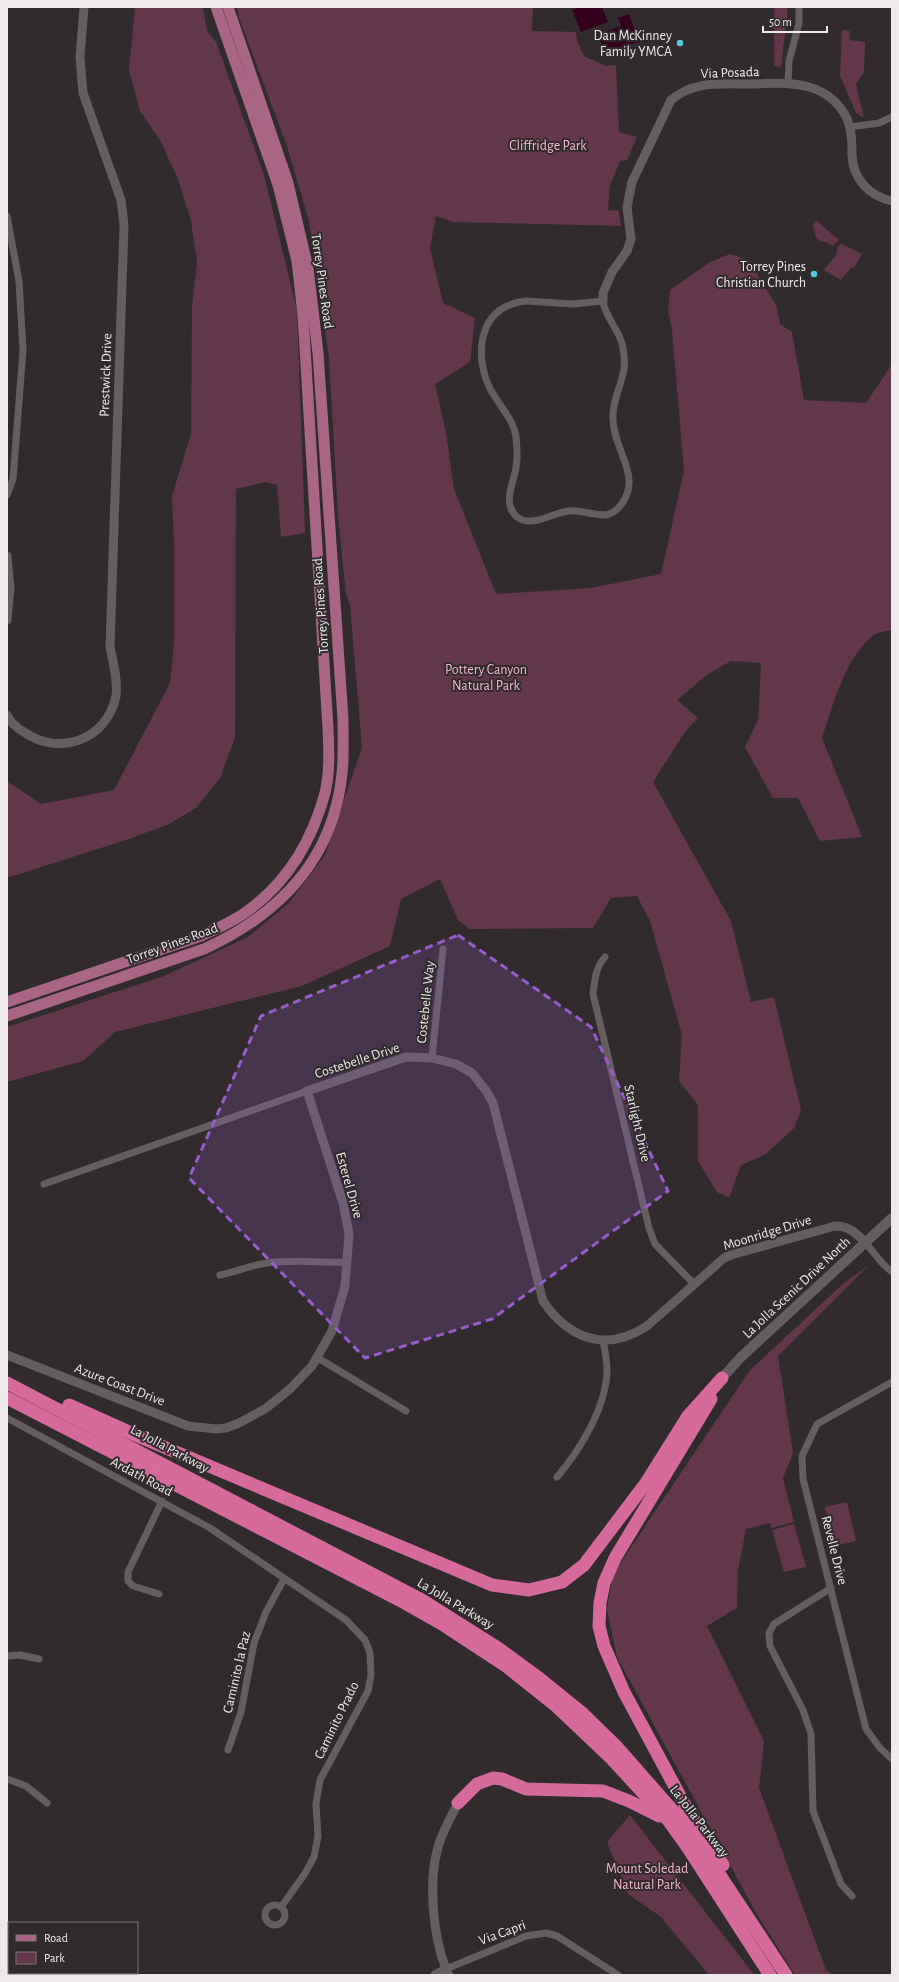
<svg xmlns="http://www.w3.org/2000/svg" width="899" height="1982" font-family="'Alegreya Sans',sans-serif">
<rect width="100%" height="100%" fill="#312b2e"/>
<g fill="#613749">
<polygon points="135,7 203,7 207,31 216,42 264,175 297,310 305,533 281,537 277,485 266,482 236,489 235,738 220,778 196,808 169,824 129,839 7,878 7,781 41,804 114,790 170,683 174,642 174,544 172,496 191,434 192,308 197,261 191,221 178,179 160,140 140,111 129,70"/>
<path d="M237 7H533L532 31 576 32 577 41 584 56 606 66 616 65 619 132 637 137 627 160 620 161 610 186 608 210 619 211 621 226 453 222 436 216 430 248 443 303 475 318 470 362 435 384 446 433 454 489 496 594 591 588 661 574 684 471 672 330 668 311 670 290 710 262 730 254 749 260 777 307 780 324 792 332 804 400 866 403 892 364V630C887 631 879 632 874 635 844 659 834 703 822 738L862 837 820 841 798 798H773L745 747 758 720 761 663 731 661 708 674 677 700 698 718 685 732 653 782 731 921 751 1002 774 997 801 1110 794 1128 766 1154 741 1165 729 1198 717 1192 698 1161V1105L679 1081 682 1035 650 921 637 896 611 898 593 928 470 929 458 920 440 879 401 899 390 946 302 986 115 1032 83 1061 7 1082V1027L164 976 248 937 289 903 325 855 362 748 350 605 346 594 338 516 329 357 309 221 287 146 239 18Z"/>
<polygon points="774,7 788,7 781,67 774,66"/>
<polygon points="842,30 850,31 850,40 865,42 864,72 856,84 864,118 856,113 840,76"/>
<path d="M816 220 839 240 833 246C818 237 817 247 813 225Z"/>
<polygon points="842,244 862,254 854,268 852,267 841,280 824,270 836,255 838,246"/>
<polygon points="869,1265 778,1356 793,1453 783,1478 794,1522 772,1528 770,1523 746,1529 738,1570 737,1608 707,1626 764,1741 759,1788 826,1970 833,1975 795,1975 755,1911 617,1657 607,1609 613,1574 750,1370 844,1283"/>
<polygon points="847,1502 856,1541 835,1546 825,1507"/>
<polygon points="794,1524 806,1567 784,1572 772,1530"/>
<polygon points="630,1815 752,1972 754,1975 709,1975 661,1917 628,1894 607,1842"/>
</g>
<g fill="#33011c">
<polygon points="580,7 602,7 608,22 581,32 572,10"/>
<polygon points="629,14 637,36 639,35 641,41 605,53 598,35 621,26 618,18"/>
</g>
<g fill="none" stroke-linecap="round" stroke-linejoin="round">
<g stroke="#655e61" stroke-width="7">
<polyline points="788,84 789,61 799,23 799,7"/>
<polyline points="850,127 879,123 892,117"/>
<polyline points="7,216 19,281 23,350 13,479 7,495"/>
<path d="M526 301 573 304 603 301C605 318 621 331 623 348 624 354 625 363 624 369 621 387 612 401 613 419 613 448 641 475 623 502 619 508 613 514 606 515 597 515 585 512 576 511 557 508 532 531 516 516 502 502 514 483 516 467 518 458 517 446 516 437 514 421 503 410 495 397 482 378 477 350 486 328 493 311 508 303 526 301Z"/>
<path d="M605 957C595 968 595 980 593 994L649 1228 655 1244 694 1284"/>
<polyline points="432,1058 443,949"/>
<polyline points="44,1184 307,1091"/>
<polyline points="865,1242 883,1264 892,1272"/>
<path d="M220 1275C236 1272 251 1265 267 1263 294 1259 321 1263 347 1262"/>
<polyline points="318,1358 406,1411"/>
<polyline points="7,1418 210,1528 346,1620 365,1640 370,1653 371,1675 368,1691 320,1780 316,1804 318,1836 314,1857 304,1875 281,1907"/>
<path d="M557 1477C580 1450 606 1408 607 1371 607 1361 605 1350 603 1340"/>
<polyline points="831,1588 774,1624 769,1633 770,1646 803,1710 811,1734 813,1811 841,1884 852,1896"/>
<polyline points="159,1594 133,1586 128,1581 128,1572 162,1501"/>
<polyline points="7,1656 20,1655 39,1659"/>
<polyline points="228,1750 241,1712 254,1643 266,1612 284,1579"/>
<polyline points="892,1759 880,1748 866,1729 803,1479 802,1456 817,1424 892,1382"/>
<polyline points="7,1779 26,1786 47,1803"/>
<circle cx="275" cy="1915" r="10"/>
<polyline points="450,1975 446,1969 526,1936 546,1933 557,1936 618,1975"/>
</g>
<g stroke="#655e61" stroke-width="9">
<path d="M603 301V293L612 272 627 251 631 239 627 207 632 182 671 100C694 81 718 84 746 84 766 84 789 81 809 87 828 92 846 108 850 128 852 137 852 146 852 155 853 179 869 196 892 201"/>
<polyline points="7,556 10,588 7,620"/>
<path d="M7 715C10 722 17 728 24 732 59 757 107 740 116 696 118 680 113 662 110 647L124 225 121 200 83 93 80 57 84 7"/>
<path d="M7 1355 188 1426 216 1429 226 1428 239 1423 265 1409 290 1389 312 1366 332 1331 345 1286 349 1234 343 1203 307 1091 406 1057 432 1058 456 1064 472 1073 487 1092 493 1103 543 1301C569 1339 606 1353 647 1326L724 1258 731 1255 835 1226C849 1226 856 1233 865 1242"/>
<polyline points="7,1956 9,1957"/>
<polyline points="38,1973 42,1975"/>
<path d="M435 1975 446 1969C433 1936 428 1882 438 1847 442 1832 451 1817 458 1803"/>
</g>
<polyline stroke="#655e61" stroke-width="10" points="722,1378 740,1358 892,1218"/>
<g stroke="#a86584" stroke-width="11">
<path d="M7 1002 201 936C216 929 232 922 246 912 287 883 312 841 325 793 330 773 329 750 328 729L303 315 297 261 278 185 216 7"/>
<path d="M7 1016 204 949C280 914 333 860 342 774 344 756 343 737 343 719L318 353 308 268 288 183 228 7"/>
</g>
<g stroke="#d56a9b" stroke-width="13">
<polyline points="7,1383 422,1600 498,1648 539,1678 581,1712 617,1747 681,1820 706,1854 786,1975"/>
<polyline points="7,1398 405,1603 442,1624 506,1666 556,1706 611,1758 668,1820 688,1848 770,1975"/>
<polyline points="711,1399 615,1558 604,1583 600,1603 599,1626 604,1646 624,1692 687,1809 723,1865"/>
<polyline points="69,1405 140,1437 492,1585 529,1590 562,1582 584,1565 646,1483 688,1416 722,1378"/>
<polyline points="458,1803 477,1784 493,1778 502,1779 526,1789 603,1791 629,1801 659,1816"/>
</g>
</g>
<path fill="#985cca" fill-opacity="0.2" stroke="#985cca" stroke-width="3" stroke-dasharray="8 5" stroke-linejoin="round" d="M458 935 591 1027 668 1191 492 1319 365 1358 189 1178 261 1016Z"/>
<g fill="#52ccd6" stroke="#312b2e" stroke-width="1.5">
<circle cx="680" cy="43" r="4"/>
<circle cx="814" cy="274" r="4"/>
</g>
<g text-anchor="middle" stroke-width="4" stroke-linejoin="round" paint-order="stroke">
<g font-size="14" fill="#eeeaeb" stroke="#312b2e" text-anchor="end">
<text x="672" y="40">Dan McKinney<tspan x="672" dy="16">Family YMCA</tspan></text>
<text x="806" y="271">Torrey Pines<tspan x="806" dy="16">Christian Church</tspan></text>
</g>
<g font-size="14" fill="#eeeaeb" stroke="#312b2e">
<text transform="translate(730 72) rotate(-2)" y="5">Via Posada</text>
<text transform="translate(323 281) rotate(82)" y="5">Torrey Pines Road</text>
<text transform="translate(105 375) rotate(-88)" y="5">Prestwick Drive</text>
<text transform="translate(320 606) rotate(-94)" y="5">Torrey Pines Road</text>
<text transform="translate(172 943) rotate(-20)" y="5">Torrey Pines Road</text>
<text transform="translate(425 1002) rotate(-84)" y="5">Costebelle Way</text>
<text transform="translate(357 1060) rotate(-18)" y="5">Costebelle Drive</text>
<text transform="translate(638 1123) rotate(77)" y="5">Starlight Drive</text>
<text transform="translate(350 1185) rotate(74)" y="5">Esterel Drive</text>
<text transform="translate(767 1232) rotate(-17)" y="5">Moonridge Drive</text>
<text transform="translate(796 1287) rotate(-43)" y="5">La Jolla Scenic Drive North</text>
<text transform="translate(120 1384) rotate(21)" y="5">Azure Coast Drive</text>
<text transform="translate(170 1448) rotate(28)" y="5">La Jolla Parkway</text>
<text transform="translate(142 1476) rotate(28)" y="5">Ardath Road</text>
<text transform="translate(835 1550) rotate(76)" y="5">Revelle Drive</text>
<text transform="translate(456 1603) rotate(31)" y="5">La Jolla Parkway</text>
<text transform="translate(236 1672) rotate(-77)" y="5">Caminito la Paz</text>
<text transform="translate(336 1720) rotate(-64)" y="5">Caminito Prado</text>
<text transform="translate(700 1821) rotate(52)" y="5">La Jolla Parkway</text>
<text transform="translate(502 1932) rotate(-20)" y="5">Via Capri</text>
</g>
<g font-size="14" fill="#f8b7d1" stroke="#312b2e">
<text x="548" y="150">Cliffridge Park</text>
<text x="486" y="674">Pottery Canyon<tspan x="486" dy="16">Natural Park</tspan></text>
<text x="647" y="1873">Mount Soledad<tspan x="647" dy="16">Natural Park</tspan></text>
</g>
</g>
<rect width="899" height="1982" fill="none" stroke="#eeeaeb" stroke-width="16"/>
<rect x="8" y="1922" width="130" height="52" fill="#312b2e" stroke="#7d777a"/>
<rect x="16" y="1935" width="20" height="6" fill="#a86584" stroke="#7d777a"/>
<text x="44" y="1942" font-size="12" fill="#eeeaeb">Road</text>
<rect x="16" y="1952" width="20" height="12" fill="#613749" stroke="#7d777a"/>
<text x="44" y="1962" font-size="12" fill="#eeeaeb">Park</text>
<path d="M763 26v6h64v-6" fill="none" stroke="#eeeaeb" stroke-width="2"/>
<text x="769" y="26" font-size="12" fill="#eeeaeb" stroke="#312b2e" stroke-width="3" paint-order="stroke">50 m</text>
</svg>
